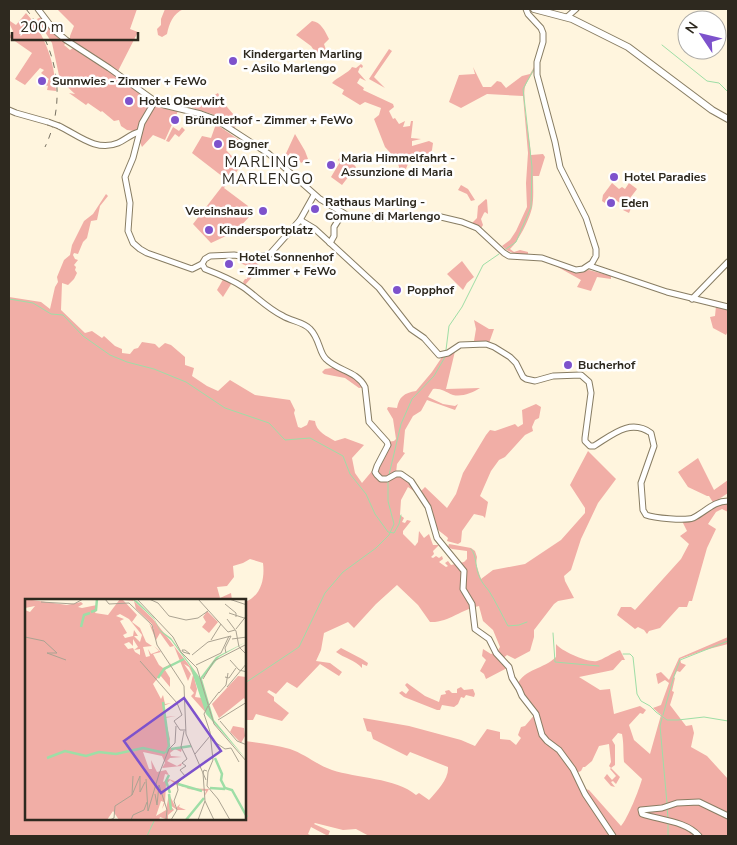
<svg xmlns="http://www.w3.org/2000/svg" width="737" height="845" font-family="'Nunito Sans',sans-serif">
<rect width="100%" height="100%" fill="#fff5de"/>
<g fill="#f1aea6" fill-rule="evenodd">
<polygon points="57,9 137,9 130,29 138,32 118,71 70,41 70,36 74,26"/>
<path d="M165 9H184C173 13 169 24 167 34L162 37 158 35 157 29 161 25V19Z"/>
<path d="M26 13C45 34 55 63 56 91L47 90 48 86 45 85 49 79 41 73 44 70 40 68 25 85 15 79 32 53 9 37 13 31 9 23 10 21 16 25Z"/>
<polygon points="41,17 55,33 66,43 64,45 70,50 73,48 108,71 111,71 124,81 123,83 126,83 152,100 157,107 178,111 165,140 153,135 142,147 135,131 127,130 121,126 119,120 114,121 102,111 101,112 88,103 86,105 69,93 75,94 60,80 52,43 37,19"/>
<path d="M312 21C321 22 325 31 329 39L324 44 327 53 320 59 311 46 296 35Z"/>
<polygon points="389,49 392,51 374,77 385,88 369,79"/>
<path d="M537 62C536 72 528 77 525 87 522 100 530 140 531 155L543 154 545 157 539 176H533C533 186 534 198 532 208 529 220 518 242 510 249L514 252 520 250 528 252V254C517 254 510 254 502 246L510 240 516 231 527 207 526 183 528 153 523 96 487 94 461 108 449 102 459 75 475 74 473 67 483 87H491L497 81 501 82 506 88 522 76 530 74Z"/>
<path d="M361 64 363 66 362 68 360 67 358 72 366 81 360 78 357 83 364 88 363 90 393 104 394 107 389 111 393 119 395 118 399 124 405 121 403 127 410 126 411 121H413L411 138 421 139 412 141V146L429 141 433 143 432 150 428 157 411 156 404 174H401L397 160 385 147 374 119 379 115 381 108 365 102 360 105 342 94 344 90 332 83C337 77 349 73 352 67L356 68Z"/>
<polygon points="218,93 222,101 239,121 234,129 212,114 192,108 193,105 201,103"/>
<polygon points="216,124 239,140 226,150 241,166 234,175 233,174 227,177 230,180 224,188 248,206 245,210 251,215 234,233 229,230 226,236 211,243 193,224 227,180 192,153 202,136 211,138"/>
<polygon points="173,127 179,131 182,127 185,130 179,137 175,134 169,142 166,141"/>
<polygon points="295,134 305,151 308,159 301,163 297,156 290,153 285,162 283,160"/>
<polygon points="343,153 356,167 342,185 331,177 340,162 338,160"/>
<polygon points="612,183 619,189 622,187 625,189 629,183 637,189 627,202 632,206 629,213 623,210 625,206 609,196 605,203 602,201 603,195"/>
<polygon points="461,185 468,189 475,200 471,201 467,194 458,190"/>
<path d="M106 194 108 196 100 206 97 220 91 221 87 238 83 242 78 254 74 253 73 255 75 259 78 260 74 265 76 267 75 270 77 273 74 279 68 285 62 283 61 310 85 333 92 331 102 338 104 336 115 346 122 349V353L130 354 134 349 138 348 142 342 155 344 159 348 165 343 171 345 185 357V365L194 368 192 376 207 386 218 391 230 380 255 395 290 400 295 410 294 413 298 427 301 428 307 425 309 420 315 421C316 432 327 436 335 441L345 438 364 445 352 458 355 473 362 483 372 471 387 442 394 441 396 439 393 419 387 409 388 407 397 408C399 397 404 393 416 391L432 372 442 357H445L456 347 446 389 480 388C472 393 462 397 453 395 445 392 441 388 433 389L428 397 443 404 455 406 458 404 455 410 427 400 421 411 413 416 405 430 403 452 405 453 397 464 396 473 402 474 419 493 425 487 447 508 456 494 463 473 486 435 490 430 495 431 515 424 518 427 523 424 522 410 536 404 541 407 539 418 535 420 532 427 533 431 525 435 505 457 499 460 491 471 480 496 488 502 485 518 483 516 474 514 462 531 461 542 458 544 447 541 448 538C444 534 438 531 436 527 424 509 430 501 408 487L401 500 400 515 404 518 402 522 405 523 407 520 411 521 403 531V534L415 546 418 542 419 531 424 538 429 534 433 545H439L433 551 434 554 431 557 433 558 436 556 439 558 442 556 443 559 439 562 446 567 448 566 445 563 448 561 451 565 464 562 467 559V551L452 549 448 547 449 544 471 548 475 551 477 557 476 564 481 579 493 570 525 564 561 540 585 513V508L570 485 588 451 616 479 598 503 581 539 571 570 564 576 565 581 574 598 558 601 554 604 534 630V637L530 651 515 659 507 655 502 659 509 667 486 679 484 674 480 671 486 660 482 656 483 649 491 654 497 652 500 647 493 630 483 621 479 606C462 609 448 623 430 622L418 605 397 585 376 604 354 628 348 622 324 633 321 650 316 661 330 663 342 672 339 676 320 664 297 688 287 682 276 694 269 690 267 692 274 697V701L289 713 282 721 256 714 253 720H245V602C261 596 265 579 263 563L250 559 243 563 233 566 234 577 227 586 217 587 220 598 231 593 232 600H26V819H245V741C260 743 275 745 290 749 305 754 317 765 332 770 356 778 396 778 416 795L419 793 429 800C437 791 449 779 448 767L410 752 407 756 373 739 371 732 367 731 363 718 409 726 461 740 475 746 487 729 500 732V739L510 740 516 745 521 738 518 735 521 727 525 726 536 713 517 685C524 669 544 669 556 657V644C561 651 588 663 597 661 602 660 614 652 620 650L625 660H622L613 670 579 677 600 690 610 689 614 714 640 706 646 710 643 714 640 713 629 725 634 740 650 754 661 715 653 708 661 705 669 683 665 680 658 684 656 674 661 672 669 680 679 658 728 637V644L705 650 680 659 681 663 686 665 680 672 677 671 674 677 675 678 672 691 674 692 670 705 686 726 692 725 694 733 691 747 707 756 728 779V836H369L356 829 343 830 315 823 314 824 330 831 328 836 311 827 308 834 312 836H9V297L41 302 50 309 55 287 58 282 57 277 64 260 70 255 72 245 84 221 93 214ZM618 733 622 734C624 744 623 752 624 762L642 779C639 790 628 818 621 826L589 790 582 788 576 773 581 771 583 767H585L592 761 599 746 609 744 611 762 609 766 611 768 610 769 616 776 612 780 607 774 604 778 611 786 615 787 611 782 613 781 616 784 620 777 611 768 615 765V745L612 740Z"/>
<polygon points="486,199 487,200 488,214 485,212 484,213 481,219 483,225 480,230 471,224 477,218 478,206"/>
<path d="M239 258C248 259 255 258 260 267L259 273 252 277 245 285 243 282 245 279H247L249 271 246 270 247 266 238 262Z"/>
<polygon points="462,261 474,277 467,283 463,290 447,274"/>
<polygon points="557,265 577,272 589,270 611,276 611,279 597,277 591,291 577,287 581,280 556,266"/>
<polygon points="225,276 233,281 223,297 217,290"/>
<polygon points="716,306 728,309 728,331 726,335 713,328 710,317 715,316"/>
<polygon points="474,320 489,329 494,329 489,343 474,341 476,329"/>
<polygon points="338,367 355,375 365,387 359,388 345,378 324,374 322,372 325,369"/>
<polygon points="698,458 714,490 728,480 728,493 719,499 721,502 728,501 728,512 722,509 716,512 708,524 716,529 707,548 692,601 689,601 687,607 679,607 660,628 649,631 647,634 644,630 638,627 635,629 617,615 621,607 631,607 635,610 681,559 689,544 680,536 687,531 683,523 682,519 688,519 714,504 709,496 707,496 688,487 678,472"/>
<path d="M341 648 362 659 368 663 367 666 362 664V668C355 660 344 658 336 652Z"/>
<polygon points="407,683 425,696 439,702 441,695 446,694 445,691 449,690 452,693 457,693 457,689 461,687 464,690 473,689 475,694 474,697 466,695 464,698 461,697 458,704 454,707 442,705 440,710 437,710 404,697 399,693 402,691 406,694 409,690 405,685"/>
</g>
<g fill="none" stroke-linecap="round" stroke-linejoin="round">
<g stroke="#9edea6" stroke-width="1">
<polyline points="662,45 707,81 719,83 728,92"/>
<polyline points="506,249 516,242 531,207 532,167 523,89 534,69"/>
<polyline points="9,299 33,303 51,314 63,315 83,336 110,355 127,362 154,369 186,382 225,408 269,423 285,440 310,438 343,456 350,474 366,494 375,514 388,532 394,533 399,524 401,515"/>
<polyline points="446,350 449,326 462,307 483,265 499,254"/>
<polyline points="389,475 401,424 412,399 434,376 445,357"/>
<path d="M471 549C477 555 475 569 480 578 482 583 486 587 489 591 496 602 502 615 508 626L519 625 527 622"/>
<polyline points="553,633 555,662 599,666"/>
<polyline points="623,654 630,654 633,657 637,694 641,701 650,706 656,712 667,720 678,720 704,717 728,721"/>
<polyline points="245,683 299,647 325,593 343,572 376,548 389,535 394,524 388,501 388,482"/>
<polyline points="663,715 673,679 680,660 728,641"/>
<polyline points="662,718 660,726 667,803"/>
<polyline points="667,807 668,818"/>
<polyline points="668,822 668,836"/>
<polyline points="147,836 155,819"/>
</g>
<g stroke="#887d63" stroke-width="7">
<g id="minor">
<polyline points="38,9 54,30 66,40 109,68 155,101 164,105 201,114 215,119 269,154 320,199 350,217 441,217 462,222 477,228 504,253 509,256 542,258 576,270 583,269 592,263 596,256 596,249 586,218 560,167 555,142 537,75 537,62 543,42 543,33 541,28 528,14 526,9"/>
<polyline points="567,17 576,9"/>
<polyline points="155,101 142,123 133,158 125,177 130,203 128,231 133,243 140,249 147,253 192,269 202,264 205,259 210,256 234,255 253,258 269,255 300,220 314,195"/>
<polyline points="9,110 16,113 48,122"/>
<path d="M59 126C78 135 96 152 118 143 125 140 131 134 139 132"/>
<path d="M300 220 315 229 379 288 411 329 424 338 439 355 448 353 460 345 486 344 494 347 510 357 516 363 523 377 526 379 535 381 553 376 581 375 589 382 591 393 585 438V441L590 446H594C612 435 630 418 651 433L654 446 641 483 643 510 646 515C654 518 685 521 693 518 705 512 714 501 728 501"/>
<polyline points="330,243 334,236 334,227 343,213"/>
<path d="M202 264 205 269C218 274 231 279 243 287 256 296 268 309 283 316 291 321 304 322 310 329 320 339 319 353 326 359 338 371 357 371 365 387L369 422 387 442 388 445 377 466 375 472 377 475 381 479H387L396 474H401L411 481 428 507 437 538 464 571 463 589 472 604 475 629 489 639 496 653 509 667 512 678 519 689 522 696 536 714 542 735 547 741 559 750 573 769 585 794 613 836"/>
<polyline points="590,266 667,292 728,307"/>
<polyline points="692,299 728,262"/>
<path d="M699 836C686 821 660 820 642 814L641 810 662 808 677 803 699 802 728 816"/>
</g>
</g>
<g stroke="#887d63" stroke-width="8">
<polyline id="major" points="534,9 572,19 628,47 712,110 728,119"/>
</g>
<use href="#minor" stroke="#fff" stroke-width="5"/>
<use href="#major" stroke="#fff" stroke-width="6"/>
<path stroke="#767061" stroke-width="1" stroke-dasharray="6 6" stroke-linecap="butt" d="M26 9C58 48 67 101 45 147"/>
<g stroke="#887d63" stroke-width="7" stroke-linecap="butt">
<polyline id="minor-bridge" points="48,122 59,126"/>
</g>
<use href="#minor-bridge" stroke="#fff" stroke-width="5"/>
</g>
<g fill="#7d52cc" stroke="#fff" stroke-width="2">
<circle cx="233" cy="61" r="5"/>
<circle cx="42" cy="81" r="5"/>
<circle cx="129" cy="101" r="5"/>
<circle cx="175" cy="120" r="5"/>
<circle cx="218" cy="144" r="5"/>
<circle cx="331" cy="165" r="5"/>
<circle cx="614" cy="177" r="5"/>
<circle cx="611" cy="203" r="5"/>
<circle cx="315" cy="209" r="5"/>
<circle cx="263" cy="211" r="5"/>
<circle cx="209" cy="230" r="5"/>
<circle cx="229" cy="264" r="5"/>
<circle cx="397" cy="290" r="5"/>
<circle cx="568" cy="365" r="5"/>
</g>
<g text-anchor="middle" stroke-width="5" stroke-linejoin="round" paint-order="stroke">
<g font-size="12" font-weight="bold" fill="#2e291f" stroke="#fff" text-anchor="start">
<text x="243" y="58">Kindergarten Marling<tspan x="243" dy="14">- Asilo Marlengo</tspan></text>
<text x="52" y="85">Sunnwies - Zimmer + FeWo</text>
<text x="139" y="105">Hotel Oberwirt</text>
<text x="185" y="124">Bründlerhof - Zimmer + FeWo</text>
<text x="228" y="148">Bogner</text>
<text x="341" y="162">Maria Himmelfahrt -<tspan x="341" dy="14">Assunzione di Maria</tspan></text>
<text x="624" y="181">Hotel Paradies</text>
<text x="325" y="206">Rathaus Marling -<tspan x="325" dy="14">Comune di Marlengo</tspan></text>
<text x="621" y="207">Eden</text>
<text x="253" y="215" text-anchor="end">Vereinshaus</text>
<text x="219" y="234">Kindersportplatz</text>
<text x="239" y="261">Hotel Sonnenhof<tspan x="239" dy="14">- Zimmer + FeWo</tspan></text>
<text x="407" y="294">Popphof</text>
<text x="578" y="369">Bucherhof</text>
</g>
<g font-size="15" letter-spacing="1" fill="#2e291f" stroke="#fff">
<text x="268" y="167">MARLING -<tspan x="268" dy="17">MARLENGO</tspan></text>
</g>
</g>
<g transform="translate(25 599)">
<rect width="221" height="221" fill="#fff5de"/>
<path d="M0 0 42 6 56 3 58 5 53 8 57 9 72 6V2V10L70 14 83 16 95 0H107L128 20 167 70 172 90 170 98 177 99 182 115 166 97 169 94 165 89 168 76 164 68 159 65 166 75 163 82 149 47 145 48 135 34 131 41 124 24 129 31 127 25 111 10 109 2 98 1 112 16 107 23 115 29 121 43 127 47 118 48 121 58 125 57 123 50 126 55 134 52 129 47 136 53 128 55 134 66 138 69 146 65 143 61 147 66 140 71 145 79V88L135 76 128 85 136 100 138 96 140 105 146 104 138 107 140 118 151 117 140 119 145 140 143 149H157L156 153 150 150 145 154 146 157 157 158 145 159 142 162 152 167 157 164 156 167 137 169 140 164 137 157 118 153 124 170H127L126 161 132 173 141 171 144 176 140 175 138 183 144 180 154 184 160 189 184 190 179 198 181 192 163 190 156 187 153 185V187L145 181 141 186 140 204 137 210 139 203 136 202 131 217 141 211 144 195 151 209 155 205 154 208 161 211H152L145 206 149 211 143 216V221L135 218 134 221H94L88 212 82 221H0V11L5 13 10 7 0 9ZM95 15 104 20 117 36 115 43 109 37H113L109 31 108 37 100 39 98 36 102 34 95 22 99 20 91 17ZM108 40 113 48 109 51 115 50V56L110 53 108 49 103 50 99 45 104 43 108 47ZM182 12 193 23 184 34 177 28 181 23 178 18ZM213 77 221 78V102L219 99 194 119 187 105ZM208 127 219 129 220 137 216 144 205 133Z" fill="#f1aea6" fill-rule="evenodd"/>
<path d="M107 0 112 2 129 19 135 31 146 39 175 79 191 58 221 43 194 58 177 80 189 121 221 160 181 115 165 67 146 41 135 32 129 20Z" fill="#9edea6"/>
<path fill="none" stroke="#9edea6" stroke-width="2.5" d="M66 13 71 11 72 0M56 28 59 16 65 14M133 79 139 70 159 60M138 103 144 147 141 154M146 150 166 147M22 159 40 152 61 157 74 153 91 155 118 149 140 154M190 159 197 175 196 181 200 189 207 191 222 218M144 176 141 182 145 194M153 185 177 192M185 189 200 190M144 195 146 211M161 221 179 199"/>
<path fill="none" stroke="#aba392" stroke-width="1" d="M80 0 84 5 104 4 127 26 132 46 159 87 161 135 181 181M112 0 148 38 156 53 172 69 189 125 222 163M124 0 133 4 144 17 161 21 173 19 183 12M173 0 203 33 210 31M204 0 222 6M16 3 49 5 58 0M200 5 211 14V18M204 14 222 20M202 20 211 32M211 30 222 16M211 32 214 48 222 56M0 38 19 42 32 54M207 40 222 38M186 41 196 25M157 51H160L165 55 158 53ZM32 54H22L41 61M201 54 200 49 206 37M167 56 183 43 206 37M205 61 214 71 222 73M115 62 152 104 157 116M171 66 196 54 204 37M200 78 204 79 211 69M178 80 189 62 222 45M202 88 222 64M194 94 201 86 203 74M184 106 194 93M183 107 179 115 185 133 188 161 183 173 182 187 193 200 205 221M157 116 149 122 155 131H161M193 121 222 103M195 122 212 142 222 146M187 141 200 150 206 149 214 163M170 155 185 137M108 177 107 196 115 177V193L120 183M121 180 123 212 134 175 144 150 150 144 151 127M130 195 132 206 134 186 142 211 141 221M180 202 178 174 179 171 182 172M180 202 189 221M85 221 89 219 90 207 107 196M106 221 108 216 119 211 122 203M146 221 152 211 149 202 153 191 152 185 160 177 155 171 161 167 157 164 162 160 156 148 159 132M173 221 180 202"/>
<path fill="#7d52cc" fill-opacity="0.15" stroke="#7d52cc" stroke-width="2.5" d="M159 99 196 152 136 194 99 142Z"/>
<rect width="221" height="221" fill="none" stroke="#2e291f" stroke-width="2.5"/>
</g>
<rect width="737" height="845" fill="none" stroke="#2e291f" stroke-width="20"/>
<g transform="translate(702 35) rotate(305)"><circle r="24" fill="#ffffff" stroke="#aba9a5"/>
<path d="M0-4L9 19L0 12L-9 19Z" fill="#7d52cc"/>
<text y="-8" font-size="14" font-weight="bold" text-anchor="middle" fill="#2e291f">N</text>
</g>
<path d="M12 32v8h126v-8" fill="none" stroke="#2e291f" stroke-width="2.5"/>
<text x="20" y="32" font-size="15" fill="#2e291f" stroke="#ffffff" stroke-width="4" paint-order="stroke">200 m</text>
</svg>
